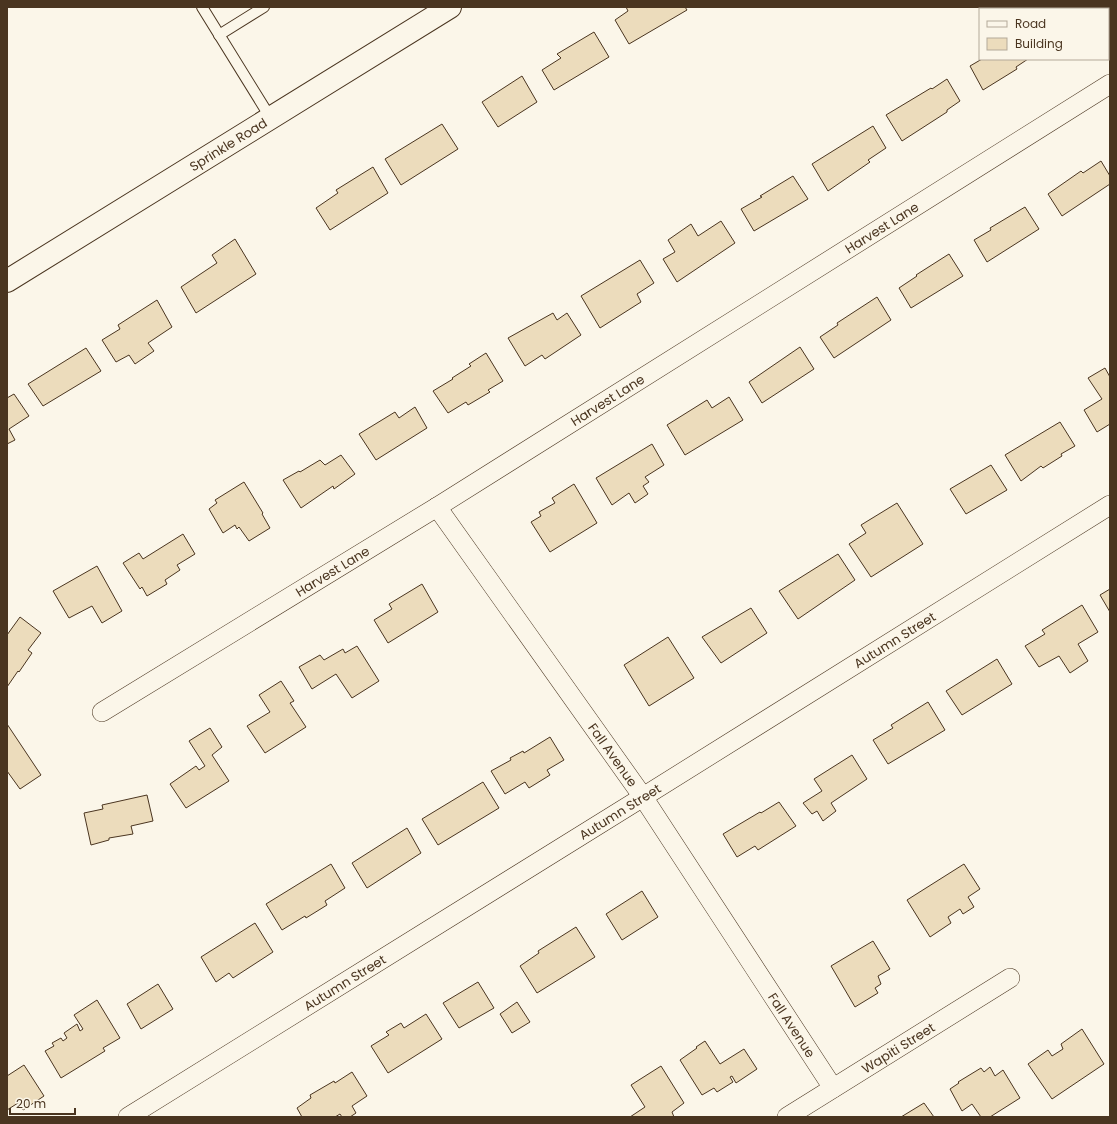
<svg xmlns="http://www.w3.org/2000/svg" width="1117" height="1124" font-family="Poppins,sans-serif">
<rect width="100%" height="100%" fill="#fbf6e9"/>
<g fill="#ecdcbc" stroke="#4a3520">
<polygon points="626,7 685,7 687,10 629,44 615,20 628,11"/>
<polygon points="1064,7 1110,7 1110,9 1108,10 1108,9 1061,9"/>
<polygon points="594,32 609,57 554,90 542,70 561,58 557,54"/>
<polygon points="982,59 1028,59 1016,67 1017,69 983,90 970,66"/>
<polygon points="522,76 537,102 498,127 482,102"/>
<polygon points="947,79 960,101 947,110 947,112 902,141 886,115 931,88 932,89"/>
<polygon points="442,124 458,149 401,185 385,159"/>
<polygon points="873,126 886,148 868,160 870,162 828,191 812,164"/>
<polygon points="1101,161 1110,176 1110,184 1062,216 1048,194 1081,171 1083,173"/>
<polygon points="373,167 388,193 330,230 316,208 338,193 336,190"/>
<polygon points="793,176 808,199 754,231 741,209 762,197 760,196"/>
<polygon points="1025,207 1039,229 987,262 974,240 991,230 990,228"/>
<polygon points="721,221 735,243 677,282 663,259 675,252 668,240 691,224 698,236"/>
<polygon points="235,239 256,274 196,313 181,287 217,263 212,255"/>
<polygon points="949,254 963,276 911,308 899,288 917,276 916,275"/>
<polygon points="640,260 654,283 637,294 641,302 600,328 581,296"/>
<polygon points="877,297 891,320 834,358 820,337 838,325 837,323"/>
<polygon points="157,300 172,327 148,343 154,351 135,364 129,355 116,362 102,340 120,329 118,325"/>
<polygon points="553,313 557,320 567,313 581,335 545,359 542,355 525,366 508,338"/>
<polygon points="800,347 814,369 762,403 749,382"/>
<polygon points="86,348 101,371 43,406 28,384"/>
<polygon points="486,353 503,381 488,390 490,392 468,405 466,402 448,413 433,391 453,379 452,378 471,366 469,364"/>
<polygon points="1105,368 1110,377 1110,424 1097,432 1084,410 1102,399 1088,378"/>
<polygon points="14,394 29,416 9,429 15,440 7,444 7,398"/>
<polygon points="729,397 743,420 685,455 667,425 707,400 712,408"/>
<polygon points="415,407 427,428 376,460 359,434 395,412 399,418"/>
<polygon points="1060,422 1075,446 1061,454 1062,456 1043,468 1041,466 1021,481 1005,455"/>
<polygon points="652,444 664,465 645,477 649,482 643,486 648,494 635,503 629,493 612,505 596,478"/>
<polygon points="341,455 355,474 334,489 333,486 301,508 283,480 299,471 300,472 320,460 325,465"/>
<polygon points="991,465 1007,490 966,514 950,489"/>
<polygon points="244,482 263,513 262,514 270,528 249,541 239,527 237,529 235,525 223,533 209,509 217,503 215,500"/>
<polygon points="574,484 597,523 550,552 531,522 541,516 539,512 555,503 552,498"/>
<polygon points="897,503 923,544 871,577 849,544 866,533 861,525"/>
<polygon points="183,534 195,554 177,565 180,570 165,580 167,584 147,596 142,587 140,589 123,563 139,553 143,559"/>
<polygon points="838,554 855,580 798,619 779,591"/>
<polygon points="97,566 122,611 102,623 92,606 69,618 53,591"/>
<polygon points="422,584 438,612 388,643 374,620 392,609 389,604"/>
<polygon points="1110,589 1110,612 1100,595"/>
<polygon points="1082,605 1098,632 1078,644 1088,661 1070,673 1059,656 1039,667 1025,646 1045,634 1042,630"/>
<polygon points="751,608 767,633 721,663 702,637"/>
<polygon points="20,617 41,633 28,650 32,653 19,672 18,671 7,687 7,635"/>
<polygon points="668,637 694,678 649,706 624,665"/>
<polygon points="357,646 379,681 352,698 336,674 312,689 299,667 320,655 324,660 343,649 345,653"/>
<polygon points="997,659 1012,684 962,715 946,691"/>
<polygon points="281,681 294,701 290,703 306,727 265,753 247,726 270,712 259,695"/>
<polygon points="928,702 945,730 888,764 873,740 893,728 891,725"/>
<polygon points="7,724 41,775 20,789 7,771"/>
<polygon points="210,728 222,747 212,755 229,781 186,808 170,784 196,766 199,770 205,766 189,741"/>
<polygon points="550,737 564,760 547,770 550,775 529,788 525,782 505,794 491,771 511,760 510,758 523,751 524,753"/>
<polygon points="852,755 867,779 831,803 836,811 823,821 817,811 812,814 803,803 822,791 814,779"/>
<polygon points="483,782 499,808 438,845 422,819"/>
<polygon points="147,795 153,821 131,826 133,834 109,838 109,840 91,845 84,813 103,809 102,805"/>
<polygon points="779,802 796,826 758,850 755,846 737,857 723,834 760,812 761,813"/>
<polygon points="407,828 421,853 367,888 352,863"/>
<polygon points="331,864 345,888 325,901 327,905 306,918 305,916 282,930 266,904"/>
<polygon points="964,864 980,889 968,897 974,907 963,914 960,909 948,917 951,923 930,937 907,900"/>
<polygon points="642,891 658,917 622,940 606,914"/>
<polygon points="255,923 273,952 233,978 229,973 216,982 201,957"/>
<polygon points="576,927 595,957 537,993 520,966 539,953 538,951"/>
<polygon points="873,941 890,969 878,976 881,984 875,988 878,993 855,1007 831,966"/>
<polygon points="478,982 494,1008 459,1028 443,1003"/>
<polygon points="158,984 173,1009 141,1029 127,1004"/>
<polygon points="97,1000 120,1038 103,1048 105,1051 61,1078 45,1051 54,1046 52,1043 61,1038 63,1041 67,1038 64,1033 77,1024 80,1031 83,1029 74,1015"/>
<polygon points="517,1002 530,1022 512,1033 500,1014"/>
<polygon points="426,1014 442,1039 388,1073 371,1046 389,1035 386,1032 401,1023 404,1028"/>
<polygon points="1082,1029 1104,1064 1052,1099 1028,1064 1048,1050 1052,1056 1063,1049 1061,1044"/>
<polygon points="705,1041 720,1064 744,1049 757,1069 736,1083 732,1076 730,1077 733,1082 717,1092 714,1088 702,1095 680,1060 697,1048 696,1047"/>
<polygon points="24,1065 44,1096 23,1110 18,1103 7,1110 7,1076"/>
<polygon points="661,1066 684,1103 672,1112 674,1117 630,1117 645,1107 631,1085"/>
<polygon points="990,1067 995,1076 1003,1070 1020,1098 990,1117 981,1117 972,1104 962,1111 950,1089 959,1083 958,1082 981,1068 984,1072"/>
<polygon points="352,1072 367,1096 352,1106 356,1113 350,1117 342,1117 340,1114 335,1117 302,1117 297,1108 311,1098 310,1095 334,1081 335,1083"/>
<polygon points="924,1103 934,1117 901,1117"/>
</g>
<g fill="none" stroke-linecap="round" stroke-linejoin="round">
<g stroke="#4a3520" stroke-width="12">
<g id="lane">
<polyline points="202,7 270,117"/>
<polyline points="219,35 264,7"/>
</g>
</g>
<g stroke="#4a3520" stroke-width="20">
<g id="street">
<path id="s1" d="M437 507 643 797 833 1088"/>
<path id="s2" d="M102 712 437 507 1110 84"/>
<path id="s3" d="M128 1117 643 797 1110 505"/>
<path id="s4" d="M787 1117 1010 978"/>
</g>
</g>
<g stroke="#4a3520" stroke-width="24">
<g id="secondary">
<path id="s5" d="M7 281 450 7"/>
</g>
</g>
<use href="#lane" stroke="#fbf6e9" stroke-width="10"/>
<use href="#street" stroke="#fbf6e9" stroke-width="19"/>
<use href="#secondary" stroke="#fbf6e9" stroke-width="22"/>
</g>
<g text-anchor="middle" stroke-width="3" stroke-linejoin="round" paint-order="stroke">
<g font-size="13" fill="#4a3520" stroke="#fbf6e9">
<text dy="5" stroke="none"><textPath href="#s5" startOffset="260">Sprinkle Road</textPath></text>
<text dy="5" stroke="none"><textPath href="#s2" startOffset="918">Harvest Lane</textPath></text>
<text dy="5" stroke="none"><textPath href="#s2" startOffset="594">Harvest Lane</textPath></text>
<text dy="5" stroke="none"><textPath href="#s2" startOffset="270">Harvest Lane</textPath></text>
<text dy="5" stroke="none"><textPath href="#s3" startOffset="903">Autumn Street</textPath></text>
<text dy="5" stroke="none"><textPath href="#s1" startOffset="304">Fall Avenue</textPath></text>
<text dy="5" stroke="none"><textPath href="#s3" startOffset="579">Autumn Street</textPath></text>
<text dy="5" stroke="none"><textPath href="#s3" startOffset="255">Autumn Street</textPath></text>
<text dy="5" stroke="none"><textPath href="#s1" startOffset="628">Fall Avenue</textPath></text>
<text dy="5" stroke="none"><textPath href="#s4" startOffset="131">Wapiti Street</textPath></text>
</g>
</g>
<rect width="1117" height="1124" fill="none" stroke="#4a3520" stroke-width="16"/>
<rect x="979" y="8" width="130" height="52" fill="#fbf6e9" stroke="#b4a999"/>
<rect x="987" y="21" width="20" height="6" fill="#fbf6e9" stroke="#b4a999"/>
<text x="1015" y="28" font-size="12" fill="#4a3520">Road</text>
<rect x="987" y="38" width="20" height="12" fill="#ecdcbc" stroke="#b4a999"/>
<text x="1015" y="48" font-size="12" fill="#4a3520">Building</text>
<path d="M10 1108v6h65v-6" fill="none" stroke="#4a3520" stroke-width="2"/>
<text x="16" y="1108" font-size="12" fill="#4a3520" stroke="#fbf6e9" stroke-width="3" paint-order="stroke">20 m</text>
</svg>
